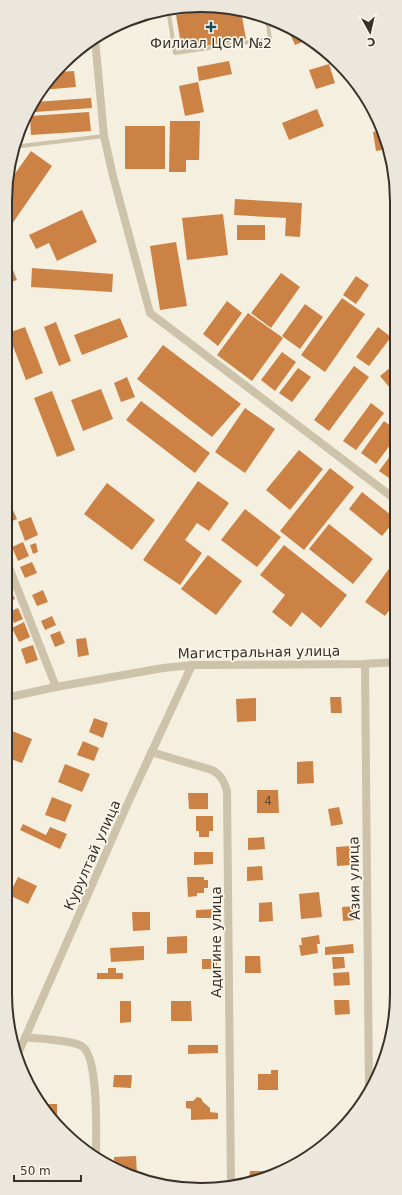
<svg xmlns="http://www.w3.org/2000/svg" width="402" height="1195" font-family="'DejaVu Sans',sans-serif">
<rect width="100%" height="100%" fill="#f4efdf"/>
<g fill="#cc8245">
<polygon points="211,9 241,11 246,39 182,50 176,15"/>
<polygon points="301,33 309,39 295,45 291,36"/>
<polygon points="229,61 232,74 199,81 197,67"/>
<polygon points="329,64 335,83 316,89 309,70"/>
<polygon points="74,71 76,87 42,90 45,82 57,72"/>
<polygon points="198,82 204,112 185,116 179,86"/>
<polygon points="91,98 92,108 35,112 35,102"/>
<polygon points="317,109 324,126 289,140 282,123"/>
<polygon points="89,112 91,131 31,135 30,116"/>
<polygon points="170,121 200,121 199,160 186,160 186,172 169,172"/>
<rect x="125" y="126" width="40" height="43"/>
<polygon points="382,130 387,149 376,151 373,132"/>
<polygon points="31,151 52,166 12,224 5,219 5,201 7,185"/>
<polygon points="235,199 302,203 300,237 285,236 286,218 234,215"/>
<polygon points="82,210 97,242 57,261 49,243 36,249 29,235"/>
<polygon points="223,214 228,255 187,260 182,218"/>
<rect x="237" y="225" width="28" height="15"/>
<polygon points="176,242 187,306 160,310 150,246"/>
<polygon points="5,250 17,280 5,284"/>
<polygon points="32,268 113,274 112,292 31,287"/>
<polygon points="281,273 300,287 271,328 251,313"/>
<polygon points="356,276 369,285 356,304 343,295"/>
<polygon points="342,298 365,314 325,372 301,355"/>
<polygon points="227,301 242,313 218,346 203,334"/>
<polygon points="305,304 323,317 300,349 282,336"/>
<polygon points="248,313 283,338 252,381 217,355"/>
<polygon points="120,318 128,337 82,355 74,335"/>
<polygon points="56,322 71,361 59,366 44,327"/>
<polygon points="25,327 43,373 26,380 8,333"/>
<polygon points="378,327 391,337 369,366 356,357"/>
<polygon points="163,345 241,404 212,437 137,379"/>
<polygon points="282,352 296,362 275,391 261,380"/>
<polygon points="396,363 396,395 380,376"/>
<polygon points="354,366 369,377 329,431 314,420"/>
<polygon points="298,368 311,377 292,402 279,393"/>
<polygon points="127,377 135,397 121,402 114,383"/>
<polygon points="101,389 113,419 83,431 71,400"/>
<polygon points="52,391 75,450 57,457 34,398"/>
<polygon points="141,401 210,453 195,473 126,420"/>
<polygon points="371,403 384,413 356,450 343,441"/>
<polygon points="245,408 275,429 245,473 215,452"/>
<polygon points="384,421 396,430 396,437 376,464 361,453"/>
<polygon points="396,448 396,483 379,471"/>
<polygon points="5,449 10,462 5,464"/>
<polygon points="299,450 323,469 290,510 266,490"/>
<polygon points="330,468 354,487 304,550 280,531"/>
<polygon points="198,481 229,503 209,531 197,523 185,540 202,553 180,585 143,560"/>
<polygon points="107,483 155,520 132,550 84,514"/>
<polygon points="362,492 396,519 382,536 349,509"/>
<polygon points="12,508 17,519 5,524 5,511"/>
<polygon points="245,509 281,537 257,567 221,540"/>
<polygon points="31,517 38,535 25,541 18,522"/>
<polygon points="329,524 373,559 353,584 309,549"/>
<polygon points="23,542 29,556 18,561 12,547"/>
<polygon points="36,543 38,552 33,554 30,545"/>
<polygon points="284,545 347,595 321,628 302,612 291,627 272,612 285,595 260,575"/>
<polygon points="208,555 242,581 216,615 181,589"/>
<polygon points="396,559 396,601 385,616 365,602"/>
<polygon points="32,562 37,573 25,578 20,567"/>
<polygon points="10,589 15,599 5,603 5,591"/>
<polygon points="43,590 48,602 37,606 32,595"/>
<polygon points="18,608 23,619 14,623 9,612"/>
<polygon points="52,616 56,625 45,630 41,621"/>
<polygon points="24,622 30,637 19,642 12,628"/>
<polygon points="60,631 65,643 55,647 50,635"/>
<polygon points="86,638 89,655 78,657 76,639"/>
<polygon points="33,645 38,660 26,664 21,649"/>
<polygon points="330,697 341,697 342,713 331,713"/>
<polygon points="256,698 256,721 237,722 236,699"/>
<rect x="393" y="703" width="3" height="18"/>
<polygon points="94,718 108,723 103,738 89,732"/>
<polygon points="12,731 32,739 22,763 5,757 5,748"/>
<polygon points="83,741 99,748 94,761 77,755"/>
<polygon points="313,761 314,783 297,784 297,762"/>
<polygon points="65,764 90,774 82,792 58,782"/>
<polygon points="5,765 11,767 7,779 11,781 8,787 5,786"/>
<polygon points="257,790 278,790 279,813 257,813"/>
<polygon points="188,793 208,793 208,809 189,809"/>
<polygon points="52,797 72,805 65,822 45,815"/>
<polygon points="339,807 343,824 331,826 328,809"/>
<polygon points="196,816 213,816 213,831 209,831 209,837 199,837 199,831 196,831"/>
<polygon points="23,824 46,835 50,827 67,834 60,849 20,830"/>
<polygon points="264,837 265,849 248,850 248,838"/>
<polygon points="350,846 351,865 337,866 336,847"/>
<polygon points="397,850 397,863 391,864 391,851"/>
<polygon points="194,852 213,852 213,864 194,865"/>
<polygon points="262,866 263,880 247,881 247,867"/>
<polygon points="18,877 37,886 28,904 9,895"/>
<polygon points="187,877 204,877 204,880 208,880 208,888 204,888 204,893 197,893 197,896 188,897"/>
<polygon points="319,892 322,917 301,919 299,894"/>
<polygon points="394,897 397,897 397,917 395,918"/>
<polygon points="272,902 273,921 259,922 259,903"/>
<polygon points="355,906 356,920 343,921 342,907"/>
<polygon points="216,909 217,918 196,918 196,910"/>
<polygon points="132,912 150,912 150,930 133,931"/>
<polygon points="319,935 320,944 317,944 318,953 301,956 299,945 302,945 301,938"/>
<polygon points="187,936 187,953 167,954 167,937"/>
<polygon points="353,944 354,953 325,955 325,947"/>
<polygon points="144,946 144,960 111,962 110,948"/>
<polygon points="245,956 260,956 261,973 245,973"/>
<polygon points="332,957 344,957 345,968 333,969"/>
<rect x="202" y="959" width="15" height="10"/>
<polygon points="108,968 116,968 116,973 123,973 123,979 97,979 97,973 108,973"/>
<polygon points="349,972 350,985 334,986 333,973"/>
<polygon points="334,1000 349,1000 350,1014 335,1015"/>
<polygon points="120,1001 131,1001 131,1022 120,1023"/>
<polygon points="171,1001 191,1001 192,1021 171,1021"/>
<polygon points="188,1045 218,1045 218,1053 188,1054"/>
<polygon points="271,1070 278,1070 278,1090 258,1090 258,1074 271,1074"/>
<polygon points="114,1075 132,1075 131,1088 113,1087"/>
<polygon points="197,1097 201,1098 203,1102 210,1108 210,1112 218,1113 218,1119 191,1120 191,1109 186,1108 186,1101 193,1101"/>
<polygon points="42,1104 57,1104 57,1119 51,1119"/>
<polygon points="136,1156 137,1175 133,1175 115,1170 114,1157"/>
<polygon points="250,1171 264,1171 264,1178 249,1184"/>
<polygon points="179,1182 209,1182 209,1186 179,1188"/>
</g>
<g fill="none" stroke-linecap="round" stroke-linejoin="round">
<g stroke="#cdc2aa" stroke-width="4">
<polyline points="168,9 175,53 270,39 267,18"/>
<polyline points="13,147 104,136"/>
</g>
<g stroke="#cdc2aa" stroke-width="8">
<polyline points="95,39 104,136 113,176 150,313 396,500"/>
<polyline points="5,557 56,687"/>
<polyline points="365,664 369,1092"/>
<polyline points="5,698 56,687 163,668 192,665 365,664 396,662"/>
<path d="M151 752 212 770C221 775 224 781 227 791L231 1185"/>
<path d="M25 1037C37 1039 75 1040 83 1047 99 1060 96 1134 96 1156"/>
<polyline points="17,1056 127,805 192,665"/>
</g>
</g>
<path fill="#1c4c5f" stroke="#fbf7ec" stroke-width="1.5" d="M209 21h4v4h4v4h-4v4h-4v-4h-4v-4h4z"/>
<g text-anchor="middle" stroke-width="3.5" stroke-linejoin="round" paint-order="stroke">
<g font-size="12" fill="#5e4631">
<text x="268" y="805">4</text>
</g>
<g font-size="14" fill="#3a322a" stroke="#fbf7ec">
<text x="211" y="48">Филиал ЦСМ №2</text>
</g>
<g font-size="14" fill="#3a322a" stroke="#fbf7ec">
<text transform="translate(259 652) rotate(-1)" y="5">Магистральная улица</text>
<text transform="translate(92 855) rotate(-66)" y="5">Курултай улица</text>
<text transform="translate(354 878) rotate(-91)" y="5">Азия улица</text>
<text transform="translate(216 942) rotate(-90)" y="5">Адигине улица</text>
</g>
</g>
<path d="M0 0H402V1195H0ZM201 12H201A189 189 0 0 1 390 201V994A189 189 0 0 1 201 1183H201A189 189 0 0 1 12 994V201A189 189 0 0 1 201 12Z" fill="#ece7dc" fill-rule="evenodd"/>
<path fill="none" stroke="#3a322a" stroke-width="2" d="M201 12H201A189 189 0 0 1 390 201V994A189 189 0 0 1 201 1183H201A189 189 0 0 1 12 994V201A189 189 0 0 1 201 12Z"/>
<g transform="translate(370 32) rotate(172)" stroke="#fbf7ec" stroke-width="3" paint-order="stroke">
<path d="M0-3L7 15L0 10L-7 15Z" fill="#3a322a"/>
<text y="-6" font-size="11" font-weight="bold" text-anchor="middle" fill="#3a322a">С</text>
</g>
<path d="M14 1175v6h67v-6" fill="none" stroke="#3a322a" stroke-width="2"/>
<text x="20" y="1175" font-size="12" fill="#3a322a" stroke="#fbf7ec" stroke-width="3" paint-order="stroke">50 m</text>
</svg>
